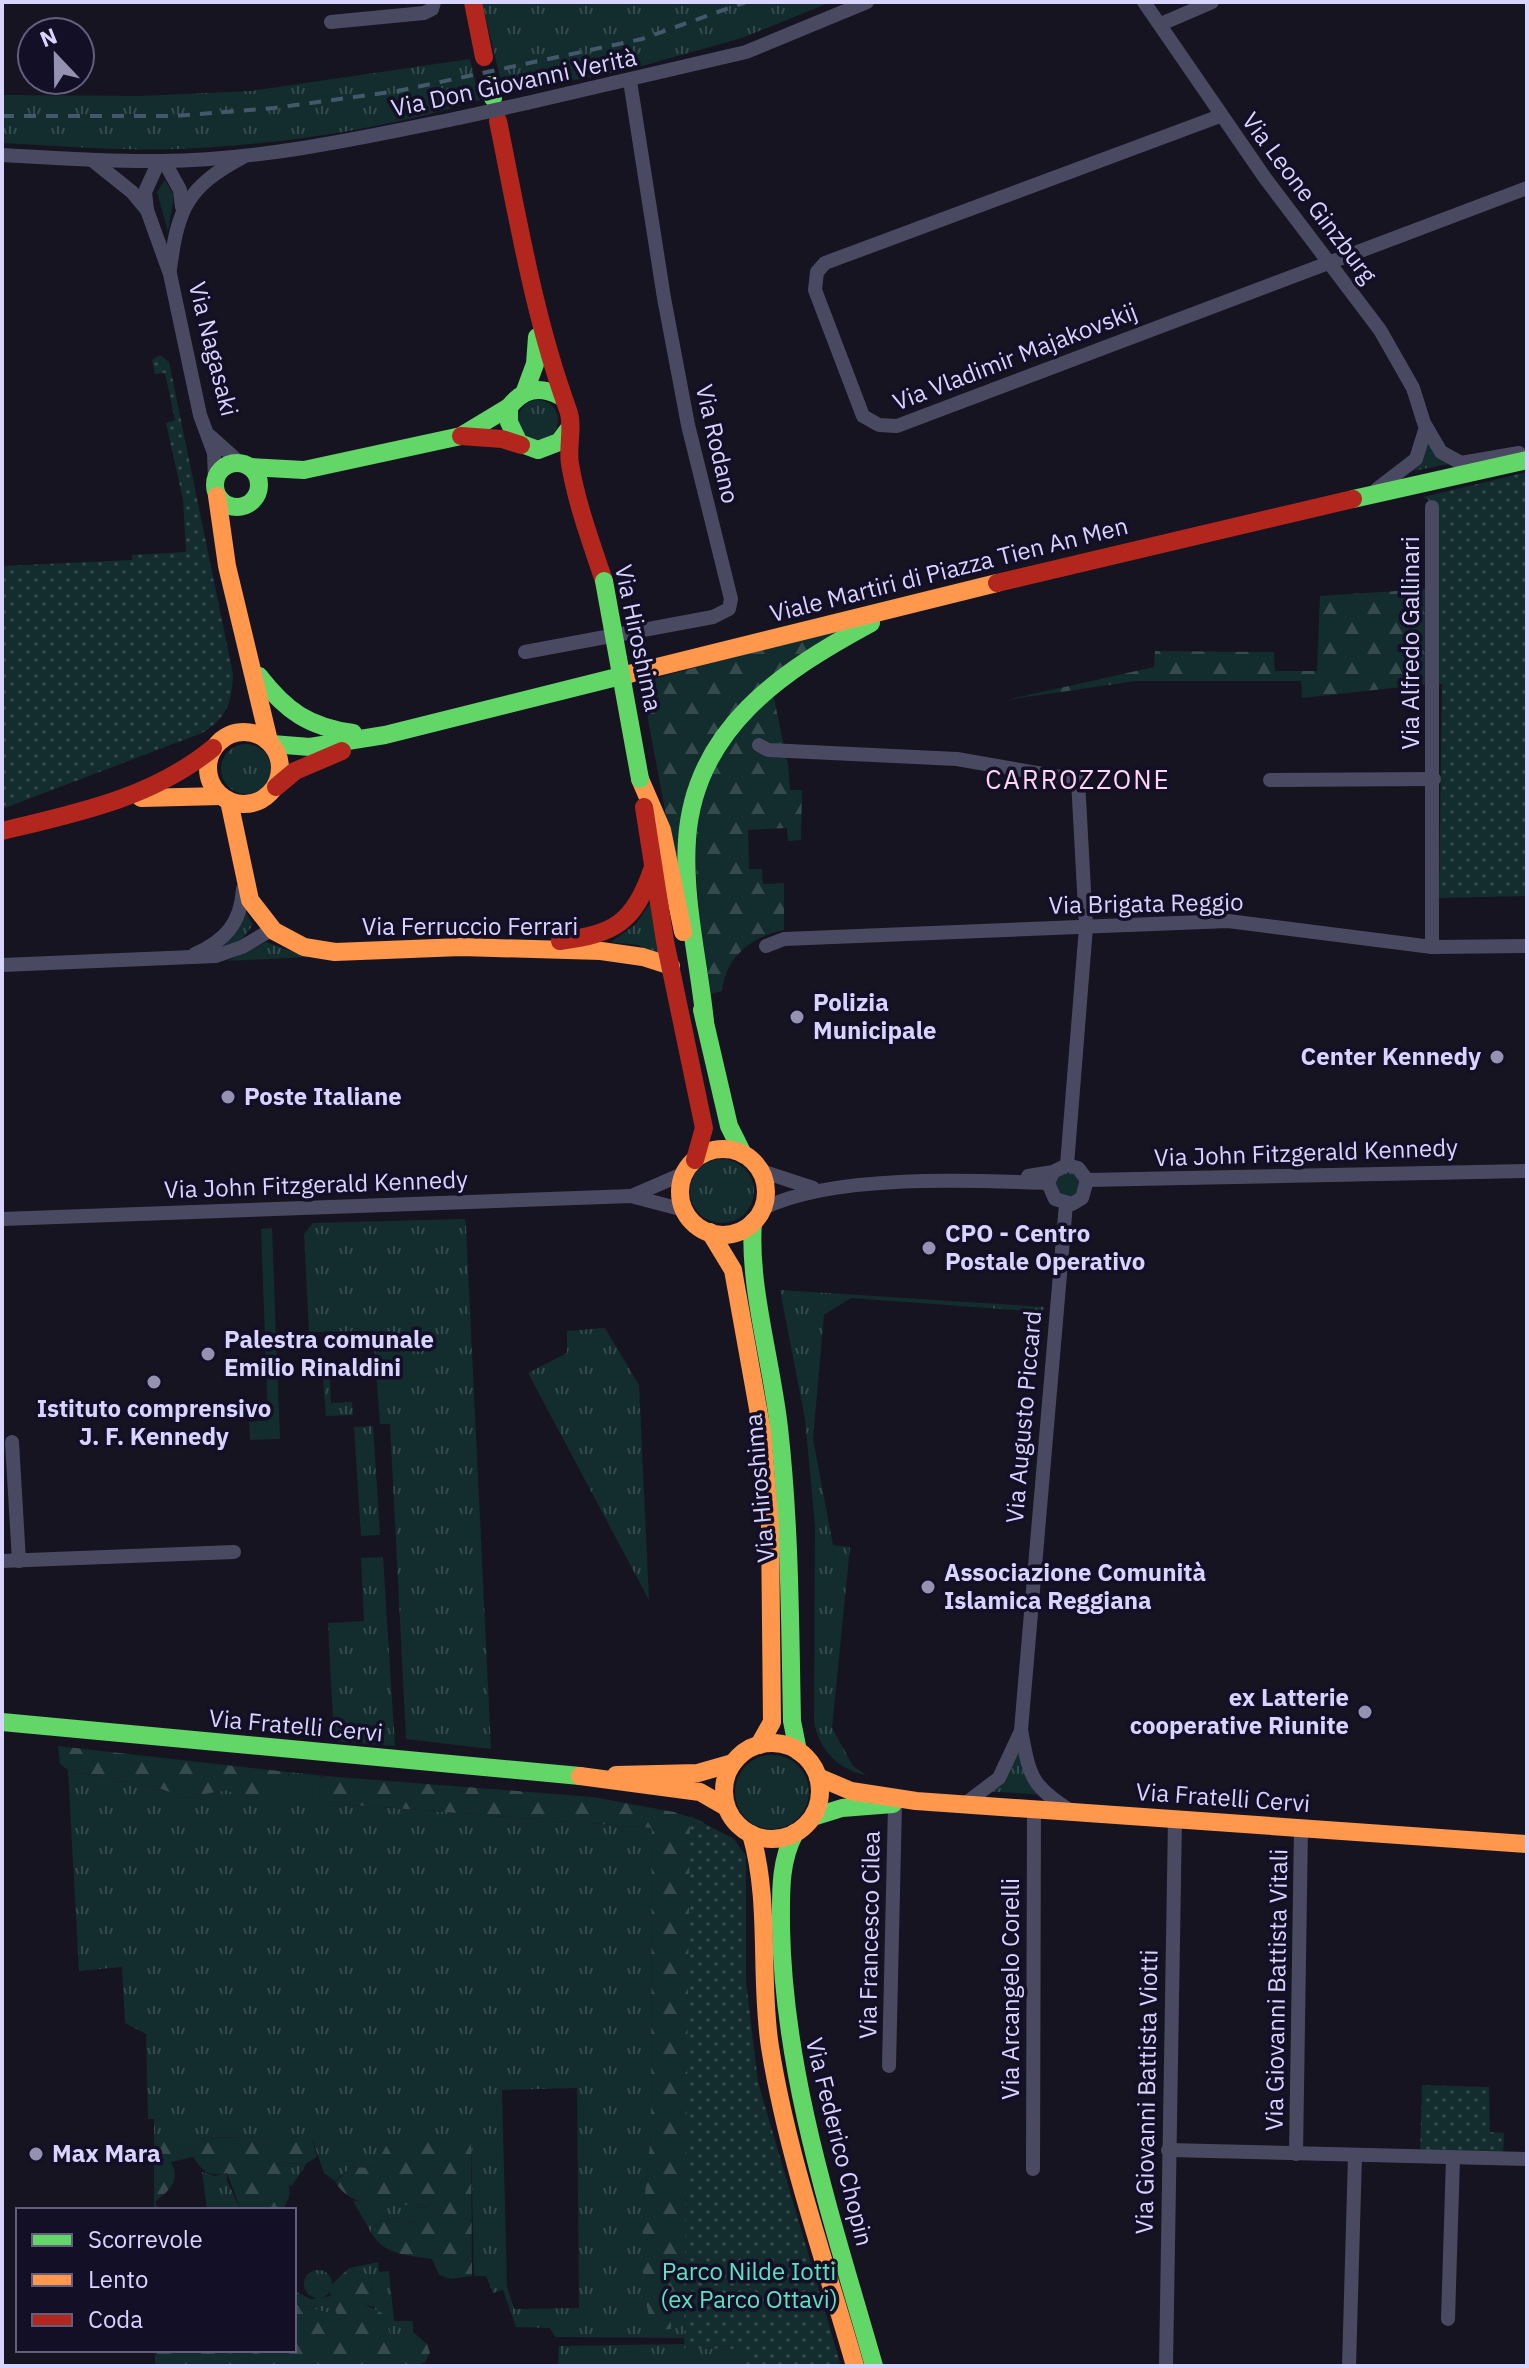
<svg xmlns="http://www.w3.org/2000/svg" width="1529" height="2368" font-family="'IBM Plex Sans',sans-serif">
<defs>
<pattern id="grass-tufts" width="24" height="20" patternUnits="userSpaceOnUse" patternTransform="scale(2)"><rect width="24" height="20" fill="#132c2d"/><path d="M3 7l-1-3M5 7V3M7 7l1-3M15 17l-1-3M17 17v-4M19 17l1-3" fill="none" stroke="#354a4c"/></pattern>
<pattern id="forest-firs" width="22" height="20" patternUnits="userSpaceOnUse" patternTransform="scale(2)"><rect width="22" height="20" fill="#132c2d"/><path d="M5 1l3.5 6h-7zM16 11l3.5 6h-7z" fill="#354a4c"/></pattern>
<pattern id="park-dots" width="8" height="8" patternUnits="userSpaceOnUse" patternTransform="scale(2)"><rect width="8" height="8" fill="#132c2d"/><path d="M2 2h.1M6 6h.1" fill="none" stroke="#354a4c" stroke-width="1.8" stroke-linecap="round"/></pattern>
</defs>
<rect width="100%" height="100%" fill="#161421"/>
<g fill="url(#grass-tufts)" fill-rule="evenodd">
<polygon points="482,2 831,2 742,38 631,69 504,94"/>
<path d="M470 59 480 100C385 129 279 145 179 149 120 151 61 146 2 143V95L140 96 251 91Z"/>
<polygon points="165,180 174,196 168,232 157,192"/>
<circle cx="538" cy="420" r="20"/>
<polygon points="1428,442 1436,455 1449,464 1413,471 1423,461"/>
<circle cx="246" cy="769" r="25"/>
<polygon points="653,899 665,958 638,945 611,942 636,924"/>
<polygon points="245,910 253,925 242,939 224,949 220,946"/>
<polygon points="266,942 308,957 227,961"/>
<circle cx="722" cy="1191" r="32"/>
<circle cx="1068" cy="1184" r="13"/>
<polygon points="465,1219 466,1227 491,1749 406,1739 390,1424 380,1424 373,1331 309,1332 304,1234 313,1223"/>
<path d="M780 1290 1045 1307 1043 1312 851 1298 824 1315 813 1439 833 1545 850 1547 832 1728 853 1766 866 1775C839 1770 819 1750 814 1722L815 1526 805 1419Z"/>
<polygon points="605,1328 639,1385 649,1600 528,1373 567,1353 567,1331"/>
<polygon points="329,1366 331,1403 352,1402 353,1415 326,1416 322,1367"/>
<polygon points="373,1426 380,1535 361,1536 354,1427"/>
<polygon points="383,1557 395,1746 334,1741 328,1623 364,1621 361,1558"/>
<polygon points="1021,1730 1046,1795 983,1791"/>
<circle cx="772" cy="1792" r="37"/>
<path d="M68 1770 159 1788 184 1798 227 1790 251 1799 289 1776 288 1772 325 1776 320 1777 327 1803 652 1828 651 2134 646 2184 674 2320 672 2311 685 2301 684 2338 555 2337 550 2328 516 2327 503 2290 493 2293 486 2276H474L471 2138 389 2145 375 2168 351 2167 335 2181 324 2173 312 2138 154 2137V2119H148L146 2034 125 2023 122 1967 79 1971ZM577 2088 579 2308 514 2309 507 2286 502 2090Z"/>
<polygon points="307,2163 291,2187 275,2164"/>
<polygon points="202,2172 215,2176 227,2173 227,2181 241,2210 207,2210"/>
<polygon points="353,2201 399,2202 432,2209 422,2222 381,2220 372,2234"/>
<polygon points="378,2262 379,2272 389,2271 394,2321 413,2321 413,2332 427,2344 404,2336 389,2342 374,2307 363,2304 371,2295 372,2281 367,2275 349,2268"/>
<circle cx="318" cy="2284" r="14"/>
<polygon points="294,2291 311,2299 331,2296 337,2315 295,2304"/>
<polygon points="684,2344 685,2348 744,2349 744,2366 558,2366 559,2346"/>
<polygon points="253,2350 251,2365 223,2351 223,2350"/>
</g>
<g fill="url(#forest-firs)">
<polygon points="1427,589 1429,684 1302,698 1301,681 1136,681 1006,700 1154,667 1155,651 1274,652 1275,671 1317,671 1320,596"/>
<polygon points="849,627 716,733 676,869 641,682"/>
<path d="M772 689 788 765 790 790H802L801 840 788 841 787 828 748 830 749 869H762L763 884 784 883V930C751 937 726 957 722 991L711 994C699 906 678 820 726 738 737 720 758 705 772 689Z"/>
<polygon points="58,1746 288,1772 289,1785 280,1795 261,1799 243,1798 227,1790 184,1798 159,1788 68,1770 60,1764"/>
<path d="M325 1776 593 1797 674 1812 704 1822 691 2260 685 2301 672 2311 671 2329 661 2330 652 2324C634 2278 646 2183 651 2134L652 1828 327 1803C318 1798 312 1790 317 1780Z"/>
<path d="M154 2137 312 2138 317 2157 307 2163 276 2164C289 2179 296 2192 282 2210H241L227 2173C208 2177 203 2172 193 2157L171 2162C181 2181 170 2189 155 2202L159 2210H154Z"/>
<path d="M390 2138H471L472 2276 450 2279 439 2275 432 2259C408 2255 386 2256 372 2234L381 2220 422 2222 431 2209C395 2197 358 2217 335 2182L351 2167 375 2168Z"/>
<polygon points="349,2268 368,2275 372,2281 371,2295 364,2304 382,2313 390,2333 389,2342 404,2335 427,2344 430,2353 425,2362 415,2366 155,2366 155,2350 223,2350 251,2365 253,2350 294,2350 294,2299 295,2304 337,2315 328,2288"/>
</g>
<g fill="url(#park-dots)">
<path d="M160 355 169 362 233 674C232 702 227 718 202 733L2 809V566L132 560V555L186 552 183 500 166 423 175 420 165 373 155 374 152 360Z"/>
<polygon points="1527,472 1527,896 1439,898 1442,684 1429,684 1425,512 1429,500 1423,497"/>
<polygon points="690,1816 734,1839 746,1856 746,1981 758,2082 841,2366 744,2366 744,2349 684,2348"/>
<polygon points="1422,2085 1489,2087 1490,2132 1504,2133 1503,2159 1420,2157"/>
</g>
<polygon fill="#132c2d" points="272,1228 280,1439 250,1440 249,1422 268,1420 261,1229"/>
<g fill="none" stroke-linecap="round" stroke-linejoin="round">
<g stroke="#4a4962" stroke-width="14">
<polyline points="1144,2 1265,178 1380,330 1413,388 1424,423 1441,452 1461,463 1519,453"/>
<polyline points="331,22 424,13 432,9 434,2"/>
<polyline points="1161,24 1212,2"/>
<polyline points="527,103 746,52 867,2"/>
<polyline points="1220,116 825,263 817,272 815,290 863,416 879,425 897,426 1527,188"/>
<path d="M2 155C55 158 108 162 161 161 262 160 361 138 459 118"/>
<polyline points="92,160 132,192 147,210"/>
<polyline points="159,161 145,192 147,210 170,274 200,415 214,453 215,479"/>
<polyline points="164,161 180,190 182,207"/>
<path d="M170 269C178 208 187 187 243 157"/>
<polyline points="210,436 239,462"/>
<polyline points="1377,489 1416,459 1426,427"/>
<polyline points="525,652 713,617 729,609 731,599 688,425 664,298 630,81"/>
<polyline points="759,745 768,750 957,759 1078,780 1086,927 1067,1165"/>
<polyline points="1270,780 1434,779"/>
<polyline points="766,946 784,939 1228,921 1432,947 1527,946"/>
<polyline points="1432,947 1432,507"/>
<path d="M195 954C225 941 241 923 243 889"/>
<polyline points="2,965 216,956 242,947 271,930"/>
<polyline points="761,1171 813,1188"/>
<polyline points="1028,1176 1053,1172 1067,1165 1078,1168 1087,1180 1082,1198 1072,1204 1055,1199 1048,1183 1053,1172"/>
<polyline points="1087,1180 1527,1171"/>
<polyline points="634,1195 685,1173"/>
<path d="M1066 1204 1021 1730C1030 1777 1030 1785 1071 1811"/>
<path d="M762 1209C831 1174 970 1180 1048 1183"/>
<polyline points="2,1219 631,1196 684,1210"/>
<polyline points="12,1442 19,1561"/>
<polyline points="2,1561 234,1552"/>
<polyline points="966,1803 999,1778 1021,1731"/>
<polyline points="889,2066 895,1804"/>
<polyline points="1168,2150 1527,2159"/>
<polyline points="1296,2154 1301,1828"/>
<polyline points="1033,2169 1034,1809"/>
<polyline points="1448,2319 1453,2158"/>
<polyline points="1166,2366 1175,1818"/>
<polyline points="1349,2366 1355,2156"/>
</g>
<g stroke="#63d668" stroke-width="18">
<polyline points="490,85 493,98"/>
<polyline points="525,391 535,364 537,337"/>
<path d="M560 396C539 385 523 389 509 407V422L519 443 538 450 559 442 568 430"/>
<circle cx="237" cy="485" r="22"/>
<polyline points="250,467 304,470 461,436 509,407"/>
<polyline points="1353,499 1527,460"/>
<path d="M259 676C286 711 309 727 353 733"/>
<polyline points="272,744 310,747 385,735 629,674"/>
<polyline points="702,1010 729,1126 743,1154"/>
<path d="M705 1022C699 962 683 900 687 840 694 729 782 671 871 623"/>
<path d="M753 1222C748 1285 772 1363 779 1428 790 1525 790 1623 792 1721L798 1751"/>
<polyline points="2,1722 580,1776"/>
<polyline points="813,1817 842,1808 893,1804"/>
<path d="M795 1833C779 1862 781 1895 781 1928 784 2079 833 2222 874 2366"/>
</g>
<g stroke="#ff974d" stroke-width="18">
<polyline points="217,496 227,566 269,741"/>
<polyline points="629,674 997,583"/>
<circle cx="244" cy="768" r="36"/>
<polyline points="640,779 662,830 683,932"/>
<polyline points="141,798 221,796"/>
<polyline points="229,801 250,900 274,931 304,947 335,952 461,947 601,951 643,957 671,966"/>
<circle cx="723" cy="1192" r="43"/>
<polyline points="710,1232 733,1270 762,1431 770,1526 772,1722 759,1745"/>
<circle cx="772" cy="1791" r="48"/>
<polyline points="616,1775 698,1773 733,1763"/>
<polyline points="580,1776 700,1792 726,1807"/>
<polyline points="818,1777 851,1791 916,1801 1527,1844"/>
<path d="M751 1834C771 1902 759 1977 770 2047 787 2154 825 2261 855 2366"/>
</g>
<g stroke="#b3261e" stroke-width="18">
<polyline points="473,2 484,57"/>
<path d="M498 121C518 219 534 317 568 410 574 426 567 447 570 464 577 505 591 542 604 581"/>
<polyline points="461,436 502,439 521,445"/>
<polyline points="997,583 1353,499"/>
<polyline points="276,787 295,771 342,751"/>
<polyline points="644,807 665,941 704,1128 695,1160"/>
<path d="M2 831C77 813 152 798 213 748"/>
<path d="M560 941C614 934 634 923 652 870"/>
</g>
<polyline stroke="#43596b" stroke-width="4" stroke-dasharray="12 10" stroke-linecap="butt" points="2,116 176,116 274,108 398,91 642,39 746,2"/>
<polyline stroke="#4a4962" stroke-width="14" points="459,118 527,103"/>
<polyline stroke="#63d668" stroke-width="18" points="604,581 640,779"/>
</g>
<g fill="#9591b1" stroke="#130f26" stroke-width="3">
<circle cx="797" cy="1017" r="8"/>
<circle cx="1497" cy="1057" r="8"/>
<circle cx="228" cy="1097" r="8"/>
<circle cx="929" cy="1248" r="8"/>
<circle cx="208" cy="1354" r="8"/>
<circle cx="154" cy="1382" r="8"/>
<circle cx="928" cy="1587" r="8"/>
<circle cx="1365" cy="1712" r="8"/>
<circle cx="36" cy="2154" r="8"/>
</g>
<g text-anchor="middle" stroke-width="7" stroke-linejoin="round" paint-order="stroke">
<g font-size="24" fill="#d9d4ff" stroke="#130f26">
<text transform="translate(514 83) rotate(-12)" y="8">Via Don Giovanni Verità</text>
<text transform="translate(1309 198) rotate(53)" y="8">Via Leone Ginzburg</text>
<text transform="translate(213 349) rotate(76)" y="8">Via Nagasaki</text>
<text transform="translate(1015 357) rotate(-21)" y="8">Via Vladimir Majakovskij</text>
<text transform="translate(717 444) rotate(77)" y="8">Via Rodano</text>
<text transform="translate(949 570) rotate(-14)" y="8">Viale Martiri di Piazza Tien An Men</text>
<text transform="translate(638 638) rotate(78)" y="8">Via Hiroshima</text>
<text transform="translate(1411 643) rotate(-90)" y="8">Via Alfredo Gallinari</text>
<text transform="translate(1146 904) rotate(-1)" y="8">Via Brigata Reggio</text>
<text x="470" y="935">Via Ferruccio Ferrari</text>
<text transform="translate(1306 1153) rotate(-2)" y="8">Via John Fitzgerald Kennedy</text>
<text transform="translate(316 1185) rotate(-2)" y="8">Via John Fitzgerald Kennedy</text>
<text transform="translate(1024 1417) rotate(-85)" y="8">Via Augusto Piccard</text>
<text transform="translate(760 1488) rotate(-95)" y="8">Via Hiroshima</text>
<text transform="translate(296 1726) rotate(5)" y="8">Via Fratelli Cervi</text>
<text transform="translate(1223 1798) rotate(4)" y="8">Via Fratelli Cervi</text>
<text transform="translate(870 1935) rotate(-89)" y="8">Via Francesco Cilea</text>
<text transform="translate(1011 1989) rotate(-90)" y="8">Via Arcangelo Corelli</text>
<text transform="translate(1277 1990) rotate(-89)" y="8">Via Giovanni Battista Vitali</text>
<text transform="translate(1147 2092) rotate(-89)" y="8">Via Giovanni Battista Viotti</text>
<text transform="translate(839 2142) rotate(76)" y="8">Via Federico Chopin</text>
</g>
<g font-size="24" font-weight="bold" fill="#d9d4ff" stroke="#130f26" text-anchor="start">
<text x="813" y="1011">Polizia<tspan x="813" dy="28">Municipale</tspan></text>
<text x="1481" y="1065" text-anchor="end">Center Kennedy</text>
<text x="244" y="1105">Poste Italiane</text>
<text x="945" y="1242">CPO - Centro<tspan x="945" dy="28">Postale Operativo</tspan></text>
<text x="224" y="1348">Palestra comunale<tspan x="224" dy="28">Emilio Rinaldini</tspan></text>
<text x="154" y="1417" text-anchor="middle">Istituto comprensivo<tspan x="154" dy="28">J. F. Kennedy</tspan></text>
<text x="944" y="1581">Associazione Comunità<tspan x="944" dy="28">Islamica Reggiana</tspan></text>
<text x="1349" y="1706" text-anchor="end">ex Latterie<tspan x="1349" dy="28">cooperative Riunite</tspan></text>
<text x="52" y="2162">Max Mara</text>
</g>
<g font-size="24" fill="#5fe0c0" stroke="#130f26">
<text x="749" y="2280">Parco Nilde Iotti<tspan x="749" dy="28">(ex Parco Ottavi)</tspan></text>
</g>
<g font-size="26" letter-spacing="2" fill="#ffd6f0" stroke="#130f26">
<text x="1078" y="789">CARROZZONE</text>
</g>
</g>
<rect width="1529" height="2368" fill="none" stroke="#d9d4ff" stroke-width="8"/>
<rect x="16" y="2208" width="280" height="144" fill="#130f26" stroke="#625e7d" stroke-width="2"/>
<rect x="32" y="2234" width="40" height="12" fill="#63d668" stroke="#625e7d" stroke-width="2"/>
<text x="88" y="2248" font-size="24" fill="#d9d4ff">Scorrevole</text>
<rect x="32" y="2274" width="40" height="12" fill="#ff974d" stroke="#625e7d" stroke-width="2"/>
<text x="88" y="2288" font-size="24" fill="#d9d4ff">Lento</text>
<rect x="32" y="2314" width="40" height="12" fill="#b3261e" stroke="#625e7d" stroke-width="2"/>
<text x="88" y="2328" font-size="24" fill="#d9d4ff">Coda</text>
<g transform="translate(56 56) rotate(338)"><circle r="38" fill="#130f26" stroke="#625e7d" stroke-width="2"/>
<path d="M0-6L14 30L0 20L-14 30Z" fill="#9591b1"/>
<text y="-12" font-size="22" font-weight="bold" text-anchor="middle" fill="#d9d4ff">N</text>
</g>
</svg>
